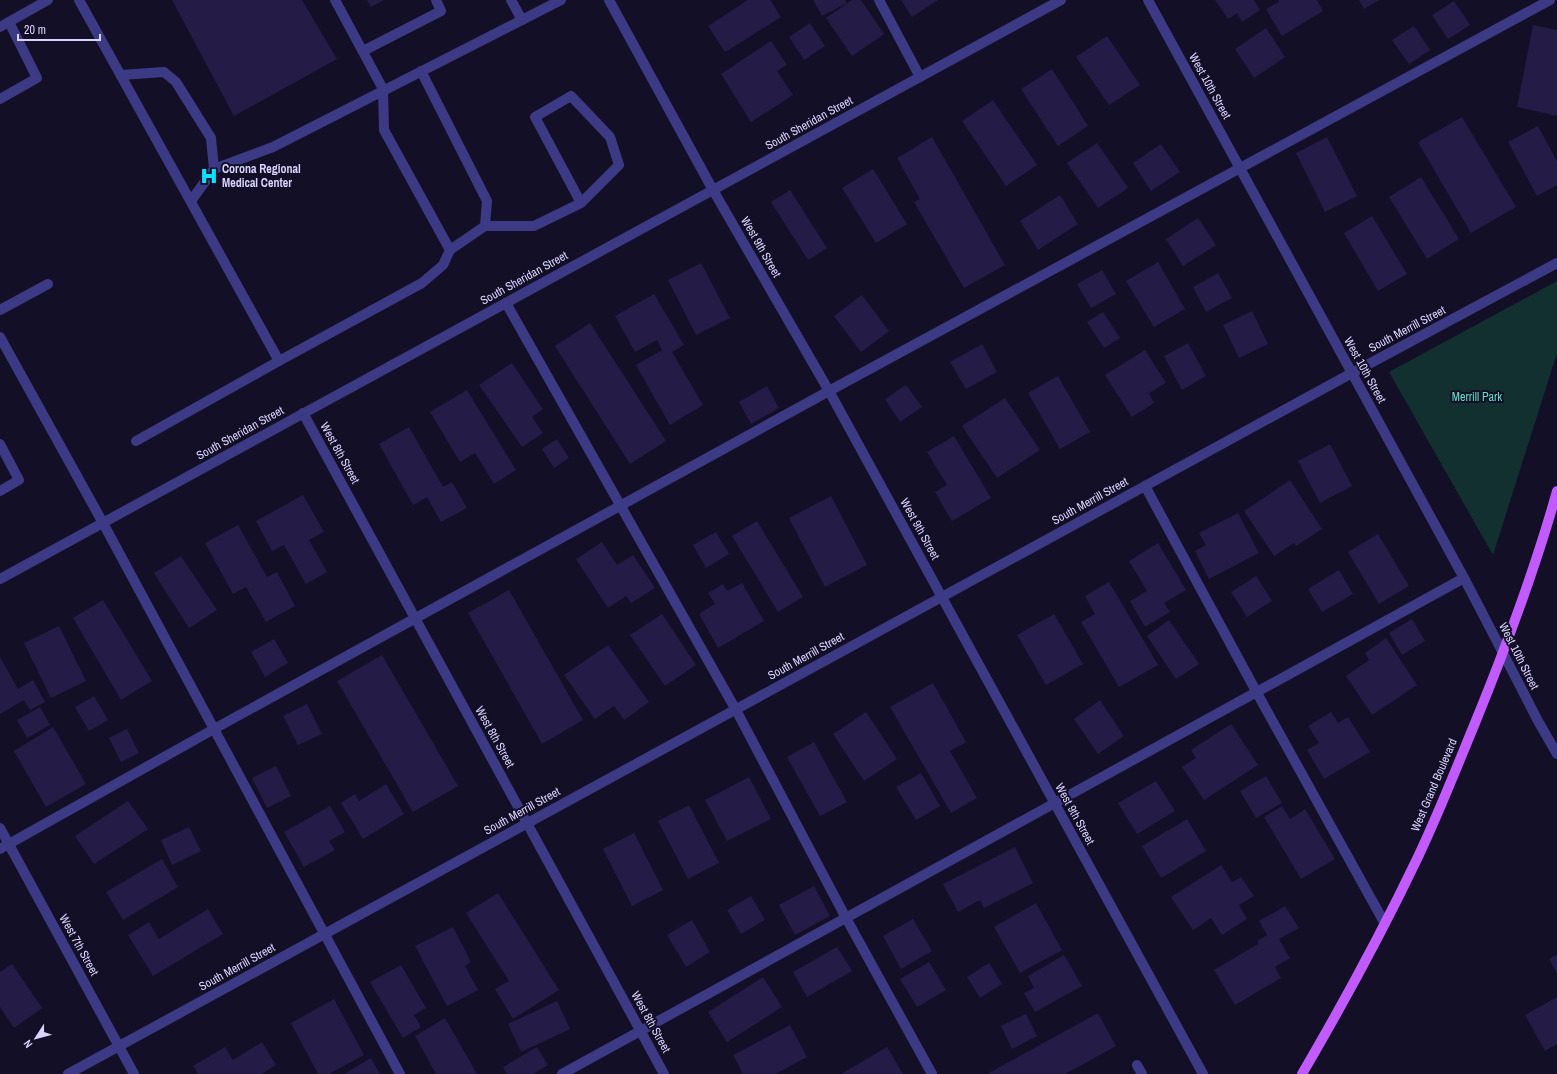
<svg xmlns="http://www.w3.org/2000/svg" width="1557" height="1074" font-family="'Archivo Narrow',sans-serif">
<rect width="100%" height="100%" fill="#130f26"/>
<polygon fill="#12302f" points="1557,281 1557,353 1493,555 1389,372"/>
<g fill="#241b47">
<polygon points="172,0 302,0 337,59 234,116"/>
<polygon points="367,0 384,0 371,7"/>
<polygon points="748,0 770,0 781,17 725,52 708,26"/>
<polygon points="813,0 845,0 847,3 822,16"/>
<polygon points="852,0 861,0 884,34 852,56 826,18"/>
<polygon points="901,0 938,0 912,17"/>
<polygon points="1215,0 1254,0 1260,10 1242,22 1237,13 1228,19"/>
<polygon points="1278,0 1317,0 1323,11 1282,36 1266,9 1279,2"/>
<polygon points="1359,0 1379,0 1364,9"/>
<polygon points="1454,1 1470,25 1448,39 1432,15"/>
<polygon points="810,23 825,46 804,60 789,37"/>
<polygon points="1533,25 1557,30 1557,116 1517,107"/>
<polygon points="1414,26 1430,50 1409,64 1392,40"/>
<polygon points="1266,28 1285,57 1254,78 1235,49"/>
<polygon points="1107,36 1140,85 1109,105 1076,57"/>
<polygon points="771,41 787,65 777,71 793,95 751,122 721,74"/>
<polygon points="1052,69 1088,126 1058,146 1021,89"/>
<polygon points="993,100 1037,165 1006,186 962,121"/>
<polygon points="1462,117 1516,207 1471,233 1418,142"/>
<polygon points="1538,126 1557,161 1557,185 1537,196 1508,142"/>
<polygon points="932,137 1005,265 964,288 914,202 920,199 897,158"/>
<polygon points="1327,137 1357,196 1325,212 1296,153"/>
<polygon points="1097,143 1128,188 1098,208 1067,163"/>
<polygon points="1161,144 1180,172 1151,191 1133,163"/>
<polygon points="873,169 907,224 876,243 842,188"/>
<polygon points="1421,177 1459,239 1427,259 1389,197"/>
<polygon points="790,190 827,248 808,260 771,202"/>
<polygon points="1060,195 1078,224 1038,250 1020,221"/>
<polygon points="1372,216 1407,274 1378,291 1344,233"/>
<polygon points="1198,218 1216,245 1183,266 1166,239"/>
<polygon points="1158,262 1185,309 1154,327 1126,281"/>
<polygon points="701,263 730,318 696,335 668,280"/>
<polygon points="1102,270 1116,294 1091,308 1077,284"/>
<polygon points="1218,273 1232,298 1206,312 1193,287"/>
<polygon points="654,294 684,345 672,352 703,405 670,425 636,365 662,350 657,340 635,352 615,316"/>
<polygon points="862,295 889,331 861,352 834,316"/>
<polygon points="1252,311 1268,344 1239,358 1223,325"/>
<polygon points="1103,312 1120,338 1104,348 1087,322"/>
<polygon points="590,323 666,441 630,464 555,346"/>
<polygon points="1188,343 1206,376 1182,390 1164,356"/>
<polygon points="982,344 997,372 966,389 950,362"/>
<polygon points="1145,350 1166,383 1149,393 1154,403 1132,417 1105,375"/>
<polygon points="512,363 543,409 532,417 543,433 522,447 479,385"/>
<polygon points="1058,376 1090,432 1060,449 1028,393"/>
<polygon points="906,385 922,407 900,422 885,399"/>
<polygon points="767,386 779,408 751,424 739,402"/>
<polygon points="467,390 516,470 494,484 475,453 460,462 430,412"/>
<polygon points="1005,398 1040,450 997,478 962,426"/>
<polygon points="409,427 443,487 452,482 467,508 441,522 427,497 413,505 379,444"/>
<polygon points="954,436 991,498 952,521 935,492 947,485 927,452"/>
<polygon points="557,439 569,458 554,468 542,449"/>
<polygon points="1330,444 1352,486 1320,503 1298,461"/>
<polygon points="1290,480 1322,529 1296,546 1294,543 1274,556 1244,511"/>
<polygon points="303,495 324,532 309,540 327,572 306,584 284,545 272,551 256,521"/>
<polygon points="831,496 867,565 825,587 789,518"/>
<polygon points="1238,513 1259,553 1209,579 1195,551 1206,545 1199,533"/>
<polygon points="757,521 803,597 778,612 732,536"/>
<polygon points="238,525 267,577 277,572 295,606 266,622 246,587 233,594 205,543"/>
<polygon points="716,532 729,554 706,568 693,545"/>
<polygon points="1378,534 1409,586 1379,604 1348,552"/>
<polygon points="602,542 617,565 633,555 655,588 631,603 626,596 608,608 576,559"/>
<polygon points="1158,543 1186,590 1164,603 1170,612 1145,627 1130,601 1147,591 1129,561"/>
<polygon points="181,556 217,610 189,628 154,573"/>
<polygon points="1339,570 1353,594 1322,612 1308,589"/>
<polygon points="1256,576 1272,601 1247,617 1231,592"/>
<polygon points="1109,582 1158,665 1119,687 1081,622 1095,614 1085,596"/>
<polygon points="742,583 764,621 718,648 699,614 715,604 708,593 723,584 727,591"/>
<polygon points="509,590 583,720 542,744 468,613"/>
<polygon points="103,600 152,681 121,700 73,618"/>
<polygon points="662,614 696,665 665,686 630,635"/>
<polygon points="1054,614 1083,664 1046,685 1017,635"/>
<polygon points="1412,619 1425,641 1402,655 1389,633"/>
<polygon points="1169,620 1199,664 1176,679 1147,636"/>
<polygon points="59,626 86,681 51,698 24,643"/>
<polygon points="1386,638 1417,685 1372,715 1346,676 1369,660 1365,653"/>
<polygon points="274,639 288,663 265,677 251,652"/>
<polygon points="608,645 649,702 624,720 614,706 595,719 564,675"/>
<polygon points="382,655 458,786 413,812 337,681"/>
<polygon points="0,657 18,689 33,680 45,702 30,710 24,700 0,714"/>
<polygon points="933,683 966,742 950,751 977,798 951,813 890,707"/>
<polygon points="94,696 108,720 89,731 75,707"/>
<polygon points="1100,700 1124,736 1098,754 1074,719"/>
<polygon points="307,704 322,734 298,745 283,716"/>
<polygon points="40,707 50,725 27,738 17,720"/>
<polygon points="866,712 897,759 864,781 833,734"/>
<polygon points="1331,712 1338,723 1348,717 1370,752 1324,779 1307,750 1319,743 1308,726"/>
<polygon points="1231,724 1258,765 1204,800 1182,767 1196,758 1191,750"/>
<polygon points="53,727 86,784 46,807 14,751"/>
<polygon points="127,729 139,753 121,762 109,738"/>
<polygon points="814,742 847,802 820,816 787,757"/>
<polygon points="276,766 291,796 267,808 252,778"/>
<polygon points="921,773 940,806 916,820 896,787"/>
<polygon points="1266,776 1282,803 1256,818 1240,791"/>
<polygon points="749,777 771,819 727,841 705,800"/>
<polygon points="1156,781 1175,811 1137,834 1118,803"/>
<polygon points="386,784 404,814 363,839 341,803 355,794 359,801"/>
<polygon points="128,801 148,829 94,864 75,836"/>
<polygon points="689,805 719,863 688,879 658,821"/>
<polygon points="330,806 345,832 329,841 335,850 304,867 284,832"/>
<polygon points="1282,806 1290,819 1305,809 1335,859 1301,879 1264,817"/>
<polygon points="1187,819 1206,851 1161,878 1142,846"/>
<polygon points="189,827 201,851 172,865 161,840"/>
<polygon points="634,833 663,890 632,906 603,849"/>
<polygon points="1015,847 1033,883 984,908 980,900 958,912 943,884"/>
<polygon points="162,859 178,887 123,920 106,892"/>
<polygon points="1221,865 1232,882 1241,877 1254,896 1239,905 1247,919 1222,935 1211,918 1193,930 1171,897"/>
<polygon points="814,886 830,916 795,935 779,905"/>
<polygon points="498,893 559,990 513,1019 495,989 509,981 466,913"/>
<polygon points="751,896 765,920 741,934 727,910"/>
<polygon points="1036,903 1062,950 1020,973 994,927"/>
<polygon points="1285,906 1299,928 1279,939 1290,958 1275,967 1281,978 1235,1005 1214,970 1258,944 1257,941 1267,935 1259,921"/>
<polygon points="208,909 223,934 153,976 128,935 149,922 159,939"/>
<polygon points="913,919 932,951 901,969 883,936"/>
<polygon points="692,920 710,952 686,967 667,935"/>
<polygon points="453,927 471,962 465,966 478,990 447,1006 415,946"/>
<polygon points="837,947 852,971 807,997 793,972"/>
<polygon points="1557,954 1557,974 1549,959"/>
<polygon points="1064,955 1082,986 1035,1012 1024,993 1034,988 1028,976"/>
<polygon points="929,962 946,990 917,1007 900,979"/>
<polygon points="989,963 1002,984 980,998 967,977"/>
<polygon points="12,964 42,1008 14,1028 0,1007 0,972"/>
<polygon points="401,965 426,1008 414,1015 421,1027 403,1038 370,982"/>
<polygon points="763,977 782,1007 727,1042 708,1012"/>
<polygon points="1557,997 1557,1044 1545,1051 1525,1015"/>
<polygon points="334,999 364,1055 329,1074 318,1074 291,1023"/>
<polygon points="557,1001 570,1029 521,1052 508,1024"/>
<polygon points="1098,1013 1116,1046 1065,1074 987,1074"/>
<polygon points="1026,1014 1037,1036 1012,1049 1001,1026"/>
<polygon points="445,1018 477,1074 436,1074 415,1036"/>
<polygon points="790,1025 807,1057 775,1074 743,1074 733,1055"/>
<polygon points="262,1042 276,1065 262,1074 198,1074 193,1066 225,1047 233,1060"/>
<polygon points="537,1047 548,1065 533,1074 507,1074 503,1067"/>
<polygon points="887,1047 903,1074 841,1074"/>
<polygon points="371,1058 380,1074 344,1074"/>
</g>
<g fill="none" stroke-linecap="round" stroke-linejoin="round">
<g stroke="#3d3a85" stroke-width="10">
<polyline points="79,0 279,361"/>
<polyline points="511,0 522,20"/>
<polyline points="879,0 920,77"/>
<polyline points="363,51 441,11 436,0"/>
<polyline points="421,71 487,201 485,226 450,250"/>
<polyline points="121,75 164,72 176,82 211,138 214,169 191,201"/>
<polyline points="0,99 37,78 9,22"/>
<polyline points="214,169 273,147 561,0"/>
<polyline points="485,226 534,226 581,203 535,117 571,96 610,137 619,165 581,203"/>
<polyline points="506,303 736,710 846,918 932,1074"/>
<polyline points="0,310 48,284"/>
<polyline points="0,337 103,523 400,1074"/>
<polyline points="136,441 279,361 422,283 443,265 450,250 384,130 383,89 335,0"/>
<polyline points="0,444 19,480 0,491"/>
<polyline points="1145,486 1257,693 1384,922"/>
<polyline points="0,849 214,729 829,391 1550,0"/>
<polyline points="1137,1065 1142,1074"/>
<polyline points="562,1074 1464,578"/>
</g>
<g stroke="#3d3a85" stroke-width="10">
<polyline points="609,0 713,190 829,391 1203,1074"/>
<polyline points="1148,0 1464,578 1503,653"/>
<polyline points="0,27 48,0"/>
<polyline points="303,413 664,1074"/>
<polyline points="0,579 1061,0"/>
<polyline points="0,828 134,1074"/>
<polyline points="68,1074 1352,373 1557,263"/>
</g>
<polyline stroke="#3d3a85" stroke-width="10" points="1503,653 1538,721 1557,754"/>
<path stroke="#c25bff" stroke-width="10" d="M1302 1074C1343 1004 1382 932 1417 859 1438 815 1456 769 1475 723 1506 647 1535 570 1557 491"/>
</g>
<defs>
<g id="hospital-bare" transform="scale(1.38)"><path d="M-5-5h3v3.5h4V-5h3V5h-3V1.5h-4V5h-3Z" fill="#00e5ff" stroke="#130f26" stroke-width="2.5" paint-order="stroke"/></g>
</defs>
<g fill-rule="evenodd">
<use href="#hospital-bare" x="209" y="176"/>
</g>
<g text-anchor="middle" stroke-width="4" stroke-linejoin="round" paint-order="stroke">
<g font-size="12" fill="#d9d4ff" stroke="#130f26">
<text transform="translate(1210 86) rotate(61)" y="4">West 10th Street</text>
<text transform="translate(809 123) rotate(-29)" y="4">South Sheridan Street</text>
<text transform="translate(761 247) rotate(60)" y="4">West 9th Street</text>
<text transform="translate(524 278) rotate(-29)" y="4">South Sheridan Street</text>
<text transform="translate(1407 329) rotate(-28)" y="4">South Merrill Street</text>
<text transform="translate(1365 370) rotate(61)" y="4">West 10th Street</text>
<text transform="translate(240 433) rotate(-29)" y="4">South Sheridan Street</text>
<text transform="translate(340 453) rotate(61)" y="4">West 8th Street</text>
<text transform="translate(1090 501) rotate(-29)" y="4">South Merrill Street</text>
<text transform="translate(920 529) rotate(61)" y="4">West 9th Street</text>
<text transform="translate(806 656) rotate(-29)" y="4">South Merrill Street</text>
<text transform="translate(1519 656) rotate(63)" y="4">West 10th Street</text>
<text transform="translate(495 737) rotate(61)" y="4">West 8th Street</text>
<text transform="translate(1434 785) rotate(-67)" y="4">West Grand Boulevard</text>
<text transform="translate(522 811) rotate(-29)" y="4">South Merrill Street</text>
<text transform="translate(1075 814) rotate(61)" y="4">West 9th Street</text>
<text transform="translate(79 945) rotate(61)" y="4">West 7th Street</text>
<text transform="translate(237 967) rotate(-29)" y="4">South Merrill Street</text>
<text transform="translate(651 1022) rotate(61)" y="4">West 8th Street</text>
</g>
<g font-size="12" font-weight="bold" fill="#d9d4ff" stroke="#130f26" text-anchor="start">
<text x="222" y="173">Corona Regional<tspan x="222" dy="14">Medical Center</tspan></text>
</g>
<g font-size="12" fill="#5fe0c0" stroke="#130f26">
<text x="1477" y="401">Merrill Park</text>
</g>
</g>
<g transform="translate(36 1038) rotate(234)" stroke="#130f26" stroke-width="3" paint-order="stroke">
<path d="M0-3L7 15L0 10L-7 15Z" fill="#d9d4ff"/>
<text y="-6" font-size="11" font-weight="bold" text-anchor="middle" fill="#d9d4ff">N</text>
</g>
<path d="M18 34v6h82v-6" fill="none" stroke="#d9d4ff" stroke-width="2"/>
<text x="24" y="34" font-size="12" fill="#d9d4ff" stroke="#130f26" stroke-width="3" paint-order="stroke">20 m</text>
</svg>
